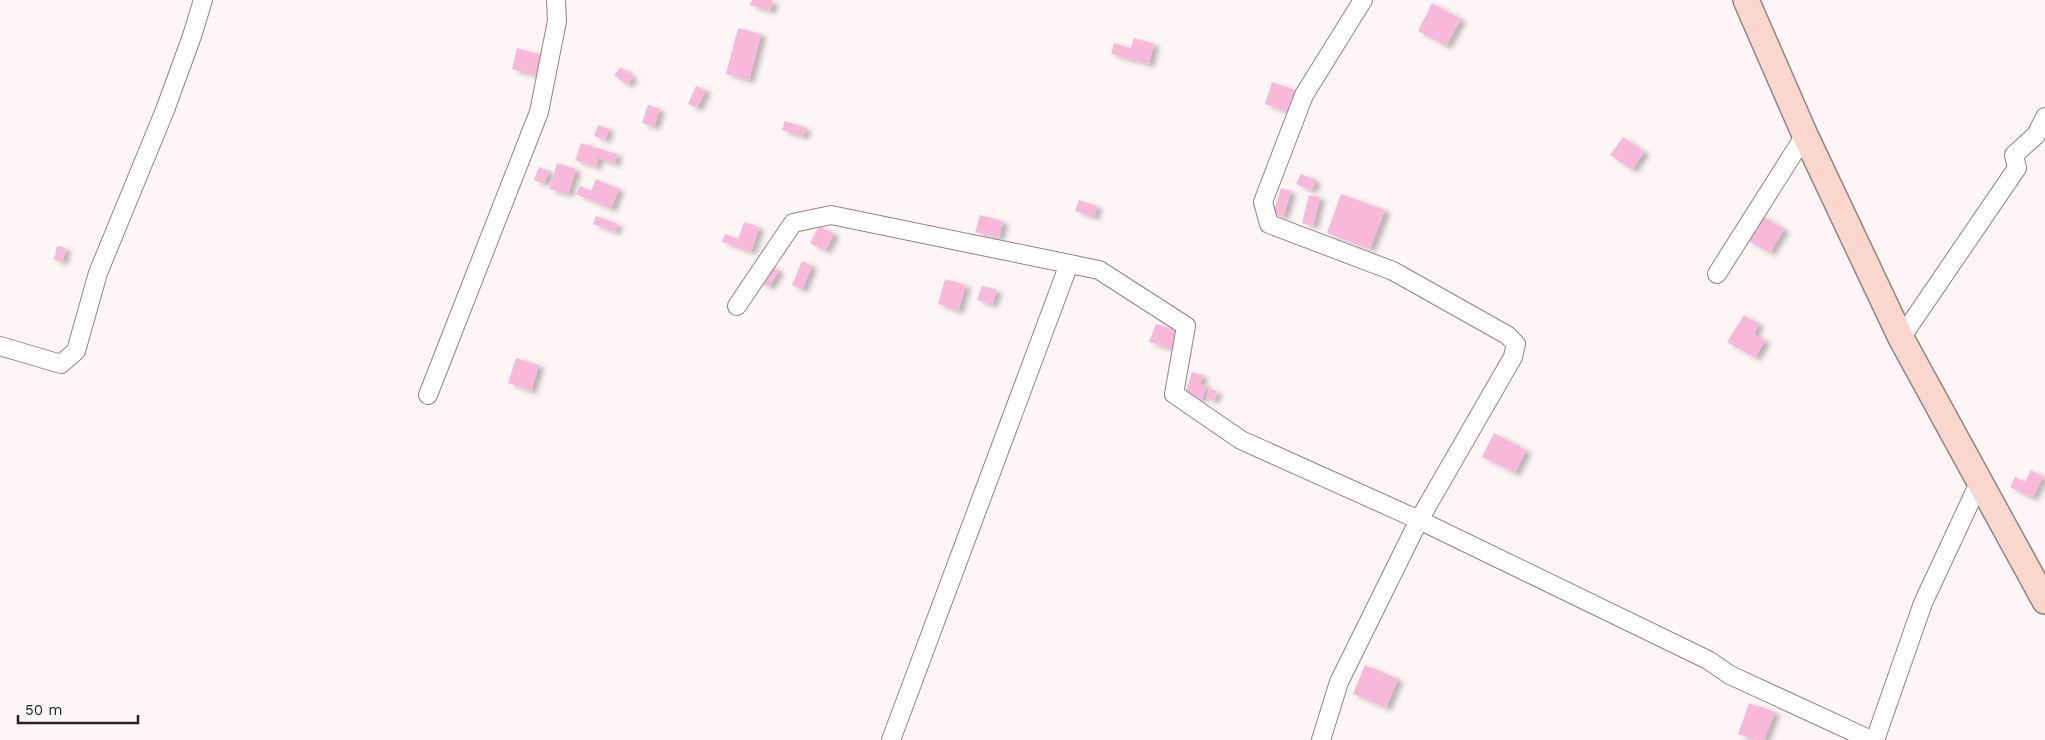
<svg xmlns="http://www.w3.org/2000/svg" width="2045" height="740" font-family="'Work Sans',sans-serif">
<defs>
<filter id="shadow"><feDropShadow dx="5.5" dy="3" stdDeviation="2.5" flood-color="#0004"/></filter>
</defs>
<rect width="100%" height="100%" fill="#fef6f6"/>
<g fill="#f8b8da" filter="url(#shadow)">
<polygon points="752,0 771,0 773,1 770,11 750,5"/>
<polygon points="1432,3 1461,19 1446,46 1418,31"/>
<polygon points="738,28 761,34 749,80 726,74"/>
<polygon points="1134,38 1154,44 1149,64 1111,54 1114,43 1131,48"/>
<polygon points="517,48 546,56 541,77 512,69"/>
<polygon points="621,67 633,77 627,85 614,75"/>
<polygon points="1272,82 1304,93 1296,115 1265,104"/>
<polygon points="696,86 706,90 697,108 688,104"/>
<polygon points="648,105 660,109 654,127 642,123"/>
<polygon points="785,121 806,128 803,137 782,130"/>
<polygon points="598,125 609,129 605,140 594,136"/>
<polygon points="1623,137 1644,152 1632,170 1610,155"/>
<polygon points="581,143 617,154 615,164 598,158 596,167 575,160"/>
<polygon points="557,163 576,169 568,194 549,189"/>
<polygon points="539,167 549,171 544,184 534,180"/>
<polygon points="1301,174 1316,180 1311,191 1296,184"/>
<polygon points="596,179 619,189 611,209 576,194 580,186 591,191"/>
<polygon points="1281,188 1291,191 1283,217 1273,214"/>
<polygon points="1341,194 1385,210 1370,249 1327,233"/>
<polygon points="1309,195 1320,197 1313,226 1302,223"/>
<polygon points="1079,200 1097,206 1094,217 1075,211"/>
<polygon points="980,215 1003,221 999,238 975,232"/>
<polygon points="1761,215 1784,229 1770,253 1747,240"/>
<polygon points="596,216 618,224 615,232 593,224"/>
<polygon points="744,222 759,227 751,252 722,242 725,234 738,239"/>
<polygon points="819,226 834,234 825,251 810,243"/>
<polygon points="57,246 66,248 62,262 54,260"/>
<polygon points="802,261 812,266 802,290 792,285"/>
<polygon points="768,264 779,271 769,287 759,281"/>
<polygon points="945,279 966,285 958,311 938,304"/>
<polygon points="982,286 997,290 992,305 977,300"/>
<polygon points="1744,315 1759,324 1754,334 1765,341 1755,358 1727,342"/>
<polygon points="1156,324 1184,333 1178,351 1149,342"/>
<polygon points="516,358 539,365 531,391 508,383"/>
<polygon points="1192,372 1203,375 1200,384 1207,386 1202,400 1185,394"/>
<polygon points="1209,389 1217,391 1214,401 1206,398"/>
<polygon points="1494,433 1526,450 1515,473 1482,457"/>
<polygon points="2031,470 2043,477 2032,498 2010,487 2015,477 2025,482"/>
<polygon points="1365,665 1398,679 1386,708 1353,694"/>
<polygon points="1749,703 1775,712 1764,740 1755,740 1738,734"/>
</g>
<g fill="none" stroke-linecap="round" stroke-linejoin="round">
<g stroke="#918485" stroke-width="20">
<g id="street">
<polyline points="1717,274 1805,135"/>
<polyline points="737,306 793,223 831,215 1099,270 1186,326 1174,394 1241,440 1419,520 1708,660 1730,675 1871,740"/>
<polyline points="1901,338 2017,168 2014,155 2036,135 2045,117"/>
<polyline points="0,346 61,364 76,351 98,273 165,110 192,36 203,0"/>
<polyline points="428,395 539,112 557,21 556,0"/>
<polyline points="891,740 1069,264"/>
<polyline points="1321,740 1339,682 1419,520 1513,357 1516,344 1507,335 1393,271 1269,224 1263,202 1304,95 1363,0"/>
<polyline points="1875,740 1923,603 1979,483"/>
</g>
</g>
<g stroke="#918485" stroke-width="28">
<polyline id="secondary" points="1746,0 1805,135 1901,338 2045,601"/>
</g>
<use href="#street" stroke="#fff" stroke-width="18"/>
<use href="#secondary" stroke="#fad7cd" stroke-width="25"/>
</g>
<path d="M18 715v8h120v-8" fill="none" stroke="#272222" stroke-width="2.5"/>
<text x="25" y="715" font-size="15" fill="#272222" stroke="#ffffff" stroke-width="4" paint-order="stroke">50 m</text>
</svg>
